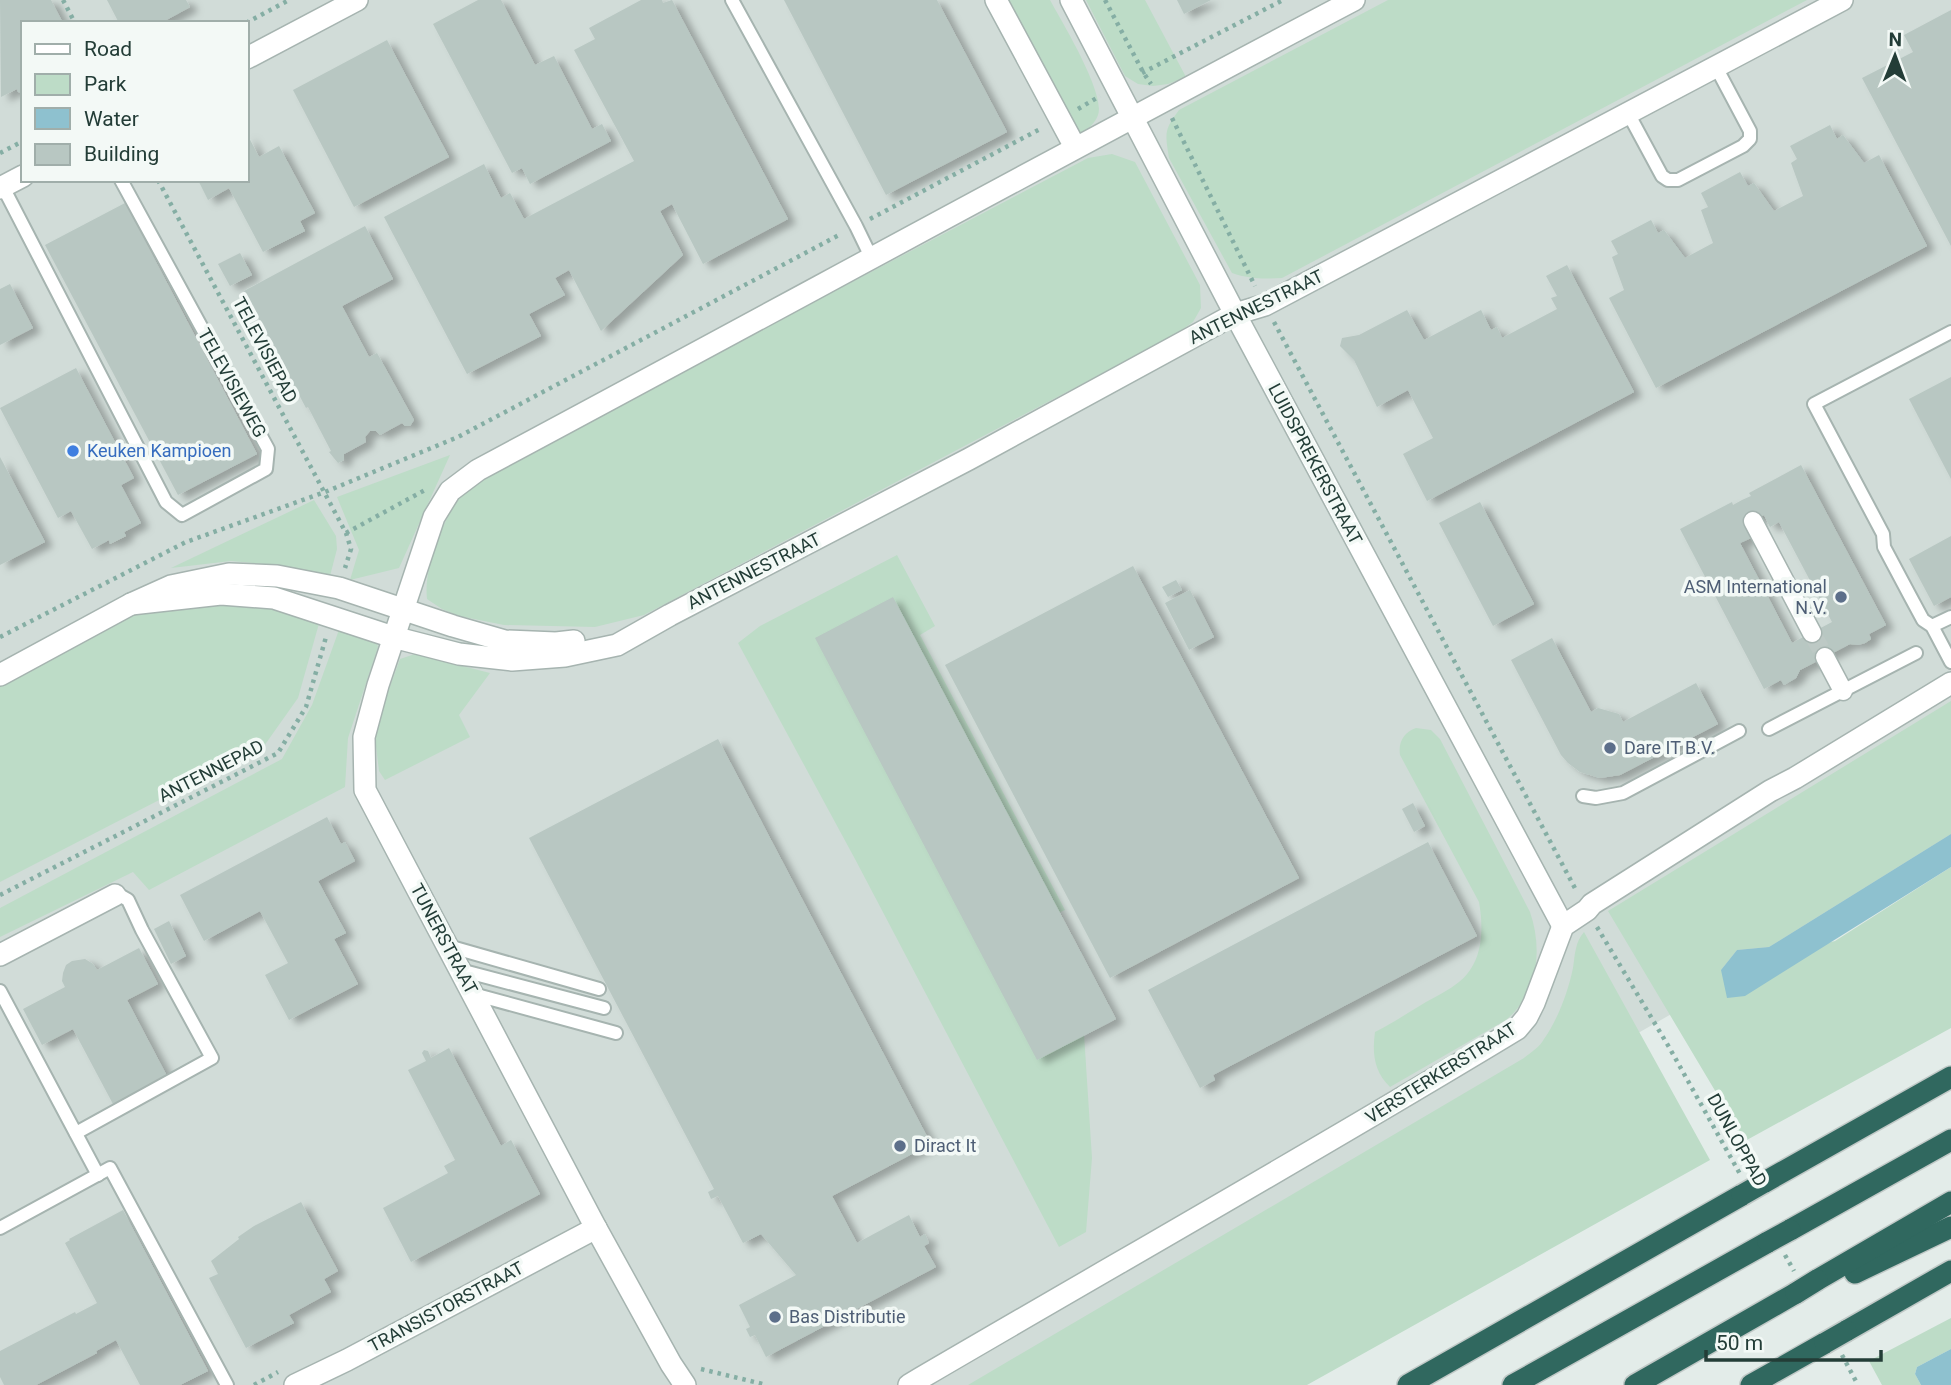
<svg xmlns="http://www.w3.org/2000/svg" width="1951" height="1385" font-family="Roboto,sans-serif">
<defs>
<filter id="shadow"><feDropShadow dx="8" dy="4.5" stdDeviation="3.5" flood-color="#0004"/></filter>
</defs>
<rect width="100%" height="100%" fill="#e3ece9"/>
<path fill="#d1dcd8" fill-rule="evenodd" d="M0 0H1951V854L1023 1385H0ZM23 23H247V180H23Z"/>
<g fill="#bddcc7">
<path d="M999 0H1050C1062 22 1106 94 1098 115 1095 124 1087 129 1080 135Z"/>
<polygon points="1086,0 1145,0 1186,77 1168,84 1153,86 1138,84 1125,76"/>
<path d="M1388 0H1807L1282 278C1264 279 1249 279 1232 273L1169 158C1165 133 1164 130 1179 110Z"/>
<path d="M1112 154 1135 162 1200 285 1201 308 1193 322 1173 336 644 615 595 627 504 625 459 616 442 609 427 599C423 565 447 505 474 482 481 477 490 473 498 468L1088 158Z"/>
<polygon points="450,455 399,568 350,580 359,550 337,497"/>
<polygon points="314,500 336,536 337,549 330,576 285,566 231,561 171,568"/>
<polygon points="897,555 935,626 920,635 1065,910 1015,932 1081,987 1092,1158 1086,1232 1059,1247 855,859 738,643 760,626"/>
<polygon points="214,604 278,607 320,620 298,698 264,746 0,882 0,686 136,613"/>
<polygon points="340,627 375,637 378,647 348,738 345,787 149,890 133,872 0,937 0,908 282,759 312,705"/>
<polygon points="415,654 490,673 459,715 470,737 385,780 379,771 374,730 400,659"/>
<polygon points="1951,701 1951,834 1769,947 1737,950 1721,970 1835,941 1951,867 1951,1028 1745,1141 1608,911"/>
<path d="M1416 728 1431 730 1440 739 1530 912C1543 950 1538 993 1506 1020L1390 1087C1374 1072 1372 1053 1375 1032 1393 1023 1409 1012 1426 1002 1437 996 1449 990 1459 982 1483 963 1484 930 1479 902L1400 755C1398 742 1404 732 1416 728Z"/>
<path d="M1584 932 1710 1160 1307 1385H968L1524 1058C1531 1052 1540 1047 1544 1039 1558 1019 1568 992 1573 968 1575 955 1575 942 1584 932Z"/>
<polygon points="1951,1318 1951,1349 1917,1367 1915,1374 1921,1385 1882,1385 1869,1361"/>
</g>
<g fill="#8ec1cf">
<polygon points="1951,834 1951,867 1745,996 1727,998 1721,970 1737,950 1769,947"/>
<polygon points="1951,1349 1951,1385 1921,1385 1915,1374 1917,1367"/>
</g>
<g fill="#b8c7c2" fill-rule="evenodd" filter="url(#shadow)">
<polygon points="0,0 51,0 63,23 23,23 23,93 18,92 17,89 1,97"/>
<polygon points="107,0 186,0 190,7 161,23 119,23"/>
<polygon points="478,0 501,0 535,65 554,56 592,129 602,124 611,141 530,184 522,168 512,173 433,24"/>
<polygon points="641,0 662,0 663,3 672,0 788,219 703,264 672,204 660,211 683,255 601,331 569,270 555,278 565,295 529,314 541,336 467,374 384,217 484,164 501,198 510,193 524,219 634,161 574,50 595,39 589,28"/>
<polygon points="784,0 937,0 1007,132 886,195"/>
<polygon points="1177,0 1211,0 1184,14"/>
<polygon points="1951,10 1951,246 1862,78 1913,52 1904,35"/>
<polygon points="387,40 449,157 354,207 293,90"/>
<polygon points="1830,125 1837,139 1843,135 1864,163 1879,155 1927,246 1656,388 1609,298 1624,290 1612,257 1618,254 1611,241 1651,220 1658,233 1664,230 1685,258 1713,243 1701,210 1708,207 1701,193 1740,172 1748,186 1754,183 1774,211 1803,196 1791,163 1797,159 1790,146"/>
<polygon points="247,134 259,157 279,146 315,213 300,221 305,231 263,252 229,188 208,200 198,180 247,180"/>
<polygon points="125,203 257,454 178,495 45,245"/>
<polygon points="365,226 393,279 342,306 369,357 377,353 414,420 410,426 405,426 402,423 380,435 376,431 370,431 365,437 366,442 344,454 344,460 338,463 329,452 331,451 308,407 306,408 244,291"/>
<polygon points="240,253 252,275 230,286 218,264"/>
<polygon points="1567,265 1634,392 1427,501 1403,454 1433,438 1408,390 1377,407 1354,360 1340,346 1342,338 1359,335 1407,310 1424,340 1481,310 1491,330 1497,327 1502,338 1557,309 1551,298 1557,296 1546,276"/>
<polygon points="10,284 33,328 0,345 0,289"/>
<polygon points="76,368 134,478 121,485 141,523 124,532 126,536 110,544 109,540 92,549 71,511 58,518 0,408"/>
<polygon points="1951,377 1951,479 1909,399"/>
<polygon points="0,457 45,542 0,565"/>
<path d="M1801 465 1886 625 1869 634 1871 639 1865 643 1858 645 1850 644 1800 670 1796 678 1784 685 1781 680 1764 689 1680 529 1732 502 1733 505 1742 500 1751 496 1749 493ZM1764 515 1770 527 1779 522 1832 622 1792 643 1740 543 1751 538 1745 525Z"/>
<polygon points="1480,502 1534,604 1493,626 1439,523"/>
<polygon points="1951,536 1951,597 1934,606 1909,559"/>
<polygon points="1133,566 1299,878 1110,978 945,665"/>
<polygon points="1176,580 1182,590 1168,597 1162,587"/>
<polygon points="1190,590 1214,637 1189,650 1165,603"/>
<polygon points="893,597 1116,1019 1037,1060 815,638"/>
<polygon points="1552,638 1591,712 1598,708 1619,714 1623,722 1696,683 1718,724 1620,775 1600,778 1580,772 1568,763 1561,755 1511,660"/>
<polygon points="718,739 931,1144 832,1196 857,1243 909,1215 920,1237 925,1234 929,1243 924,1246 936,1267 766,1357 755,1335 750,1337 746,1329 750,1327 739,1305 796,1275 761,1234 743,1243 718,1196 711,1199 708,1192 714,1189 529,838"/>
<polygon points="1413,803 1425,826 1414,832 1402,809"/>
<polygon points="327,817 341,844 345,842 355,861 318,881 346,933 334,939 358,984 289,1020 265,975 288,963 260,911 204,941 180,895"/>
<polygon points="1428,842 1477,936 1213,1075 1215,1080 1200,1088 1148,990"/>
<polygon points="169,921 186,956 171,964 154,929"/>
<polygon points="139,948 158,984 127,1000 167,1076 113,1104 73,1029 42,1045 23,1009 65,987 62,981 63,973 66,965 72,961 85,959 93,964 97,970"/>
<polygon points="449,1048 501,1146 511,1140 540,1194 411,1262 383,1208 448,1173 444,1166 455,1160 408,1070 426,1061 422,1053 424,1050 428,1051 431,1058"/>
<polygon points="301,1202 338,1271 324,1279 331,1292 289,1315 294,1323 246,1348 209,1278 218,1274 211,1261 239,1239 238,1237 254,1226"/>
<polygon points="123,1210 208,1371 180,1385 140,1385 116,1340 96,1351 97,1353 36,1385 4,1385 0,1377 0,1351 75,1312 76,1314 97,1303 65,1243 70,1240 69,1239"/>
</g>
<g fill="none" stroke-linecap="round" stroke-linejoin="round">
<polyline stroke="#bdc9c5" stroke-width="18" stroke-dasharray="18 9" stroke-linecap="butt" points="1812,633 1825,657"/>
<g stroke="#a6b4b0" stroke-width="16">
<g id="service">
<polyline points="732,0 856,226 872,259"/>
<polyline points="1628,113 1662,176 1668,180 1678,180 1743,146 1750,139 1750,131 1716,67"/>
<polyline points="3,187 166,502 182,515 266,469 268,449 121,180"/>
<polyline points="1951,332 1814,404 1883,534 1884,547 1909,594 1923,620 1932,626 1951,662"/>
<polyline points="1932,626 1951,617"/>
<polyline points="1769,729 1916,653"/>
<polyline points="1583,796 1596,798 1623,793 1739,731"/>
<polyline points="448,946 599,989"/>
<polyline points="460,970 604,1008"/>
<polyline points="0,991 98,1175"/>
<polyline points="473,994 616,1033"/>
<polyline points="76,1133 212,1058 142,930 128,900 121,896 115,895"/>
<polyline points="0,1228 110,1168 227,1385"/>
</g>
</g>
<g stroke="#a6b4b0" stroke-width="21">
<g id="pedestrian">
<polyline points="1753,521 1812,633"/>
<polyline points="1825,657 1843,691"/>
</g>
</g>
<g stroke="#a6b4b0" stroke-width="24">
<g id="minor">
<polyline points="996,0 1075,147"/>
<polyline points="1071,0 1235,314 1563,926"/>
<polyline points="247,58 357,0"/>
<polyline points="0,188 23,176"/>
<polyline points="0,955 115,895"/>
<polyline points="295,1385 347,1360 596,1228"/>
<path d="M685 1385 671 1364 596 1228 365 790 364 737 378 685 434 517 450 491 478 470C770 314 1061 154 1354 0"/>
<path d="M909 1385C1112 1266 1316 1151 1517 1029L1527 1017 1534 1003 1563 926 1587 910 1592 904 1770 791 1795 778 1951 683"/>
</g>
</g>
<g stroke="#a6b4b0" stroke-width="24">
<g id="tertiary">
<polyline points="131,604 221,594 274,598 393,637 459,654 512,660 565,656 617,645 670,615 969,459 1235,314 1265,305 1842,0"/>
<polyline points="0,675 131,604 171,586 229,574 277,576 339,588 453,626 505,641 556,643 574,641"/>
</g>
</g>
<g stroke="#c1c9c7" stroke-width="24">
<g id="motorway">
<polyline points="1763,1183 1951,1077"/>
<polyline points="1790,1230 1951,1140"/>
<polyline points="1855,1273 1951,1227"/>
<polyline points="1817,1280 1951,1202"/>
<polyline points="1846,1331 1951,1271"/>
<polyline points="1408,1385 1742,1195"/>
<polyline points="1513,1385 1768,1242"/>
<polyline points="1635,1385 1796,1293"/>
<polyline points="1751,1385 1825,1343"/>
</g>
</g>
<g stroke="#85aea4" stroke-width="4.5" stroke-dasharray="3.5 5" stroke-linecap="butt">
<polyline points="63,0 75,23"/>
<polyline points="1105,0 1143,72 1151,84"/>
<polyline points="246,23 289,0"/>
<polyline points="1142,73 1283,0"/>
<polyline points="1078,109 1100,96"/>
<polyline points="1172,118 1255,286"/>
<polyline points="0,153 23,141"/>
<polyline points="158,180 346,533 351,549 345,568"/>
<polyline points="870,219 1042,128"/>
<polyline points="1274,322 1577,892"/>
<polyline points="346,533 425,490"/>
<polyline points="0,637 186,542 325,492 458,437 841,234"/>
<polyline points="0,895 278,753 306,707 326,637"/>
<polyline points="1597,927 1669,1047 1740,1174"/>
<polyline points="1785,1255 1794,1271"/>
<polyline points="1842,1355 1858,1385"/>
<polyline points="701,1369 767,1385"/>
<polyline points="254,1385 278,1372"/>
</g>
<use href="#service" stroke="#fff" stroke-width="12"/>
<use href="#pedestrian" stroke="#fff" stroke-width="18"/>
<use href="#minor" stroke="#fff" stroke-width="21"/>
<use href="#tertiary" stroke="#fff" stroke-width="21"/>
<use href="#motorway" stroke="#30685f" stroke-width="21"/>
<g stroke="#c1c9c7" stroke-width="24" stroke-linecap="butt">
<g id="motorway-bridge">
<polyline points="1742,1195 1763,1183"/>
<polyline points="1768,1242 1790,1230"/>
<polyline points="1796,1293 1817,1280"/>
<polyline points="1825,1343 1846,1331"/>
</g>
</g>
<use href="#motorway-bridge" stroke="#30685f" stroke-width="21"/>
</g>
<circle fill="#3f7fe0" stroke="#f3f9f6" stroke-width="2.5" cx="73" cy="451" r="7"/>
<g fill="#5c6f8a" stroke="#f3f9f6" stroke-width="2.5">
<circle cx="1841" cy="597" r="7"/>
<circle cx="1610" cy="748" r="7"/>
<circle cx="900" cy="1146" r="7"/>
<circle cx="775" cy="1317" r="7"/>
</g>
<g text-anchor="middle" stroke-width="7" stroke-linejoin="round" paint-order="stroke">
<g font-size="18" fill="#233d37" stroke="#f3f9f6">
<text transform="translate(1256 307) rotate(-26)" y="6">ANTENNESTRAAT</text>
<text transform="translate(265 350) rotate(62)" y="6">TELEVISIEPAD</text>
<text transform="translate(232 383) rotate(61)" y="6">TELEVISIEWEG</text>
<text transform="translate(1315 464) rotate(62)" y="6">LUIDSPREKERSTRAAT</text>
<text transform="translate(754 571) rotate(-27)" y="6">ANTENNESTRAAT</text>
<text transform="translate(211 771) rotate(-27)" y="6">ANTENNEPAD</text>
<text transform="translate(444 939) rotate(62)" y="6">TUNERSTRAAT</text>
<text transform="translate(1441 1073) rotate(-32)" y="6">VERSTERKERSTRAAT</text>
<text transform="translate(1737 1140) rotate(61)" y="6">DUNLOPPAD</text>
<text transform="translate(446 1307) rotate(-28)" y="6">TRANSISTORSTRAAT</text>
</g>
<g font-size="18" fill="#366cbe" stroke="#f3f9f6" text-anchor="start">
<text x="87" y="457">Keuken Kampioen</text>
</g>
<g font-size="18" fill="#4e5e75" stroke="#f3f9f6" text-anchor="start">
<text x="1827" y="593" text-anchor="end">ASM International<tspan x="1827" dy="21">N.V.</tspan></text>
<text x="1624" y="754">Dare IT B.V.</text>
<text x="914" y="1152">Diract It</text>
<text x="789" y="1323">Bas Distributie</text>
</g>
</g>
<rect x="21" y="21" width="228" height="161" fill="#f3f9f6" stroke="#a0aeaa" stroke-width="2"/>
<rect x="35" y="44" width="35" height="10" fill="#ffffff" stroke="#a0aeaa" stroke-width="2"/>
<text x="84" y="56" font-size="21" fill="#233d37">Road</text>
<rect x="35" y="74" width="35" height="21" fill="#bddcc7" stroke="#a0aeaa" stroke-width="2"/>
<text x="84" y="91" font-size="21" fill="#233d37">Park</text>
<rect x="35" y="108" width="35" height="21" fill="#8ec1cf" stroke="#a0aeaa" stroke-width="2"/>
<text x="84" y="126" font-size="21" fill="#233d37">Water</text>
<rect x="35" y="144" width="35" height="21" fill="#b8c7c2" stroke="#a0aeaa" stroke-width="2"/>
<text x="84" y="161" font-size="21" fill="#233d37">Building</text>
<g transform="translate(1895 56) rotate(1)" stroke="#f3f9f6" stroke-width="5" paint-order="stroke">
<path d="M0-5L12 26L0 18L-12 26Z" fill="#233d37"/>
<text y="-10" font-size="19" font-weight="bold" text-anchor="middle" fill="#233d37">N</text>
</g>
<path d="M1706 1350v10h175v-10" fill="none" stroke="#233d37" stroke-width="3.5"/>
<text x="1716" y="1350" font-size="21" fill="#233d37" stroke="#f3f9f6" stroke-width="5" paint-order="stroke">50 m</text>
</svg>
